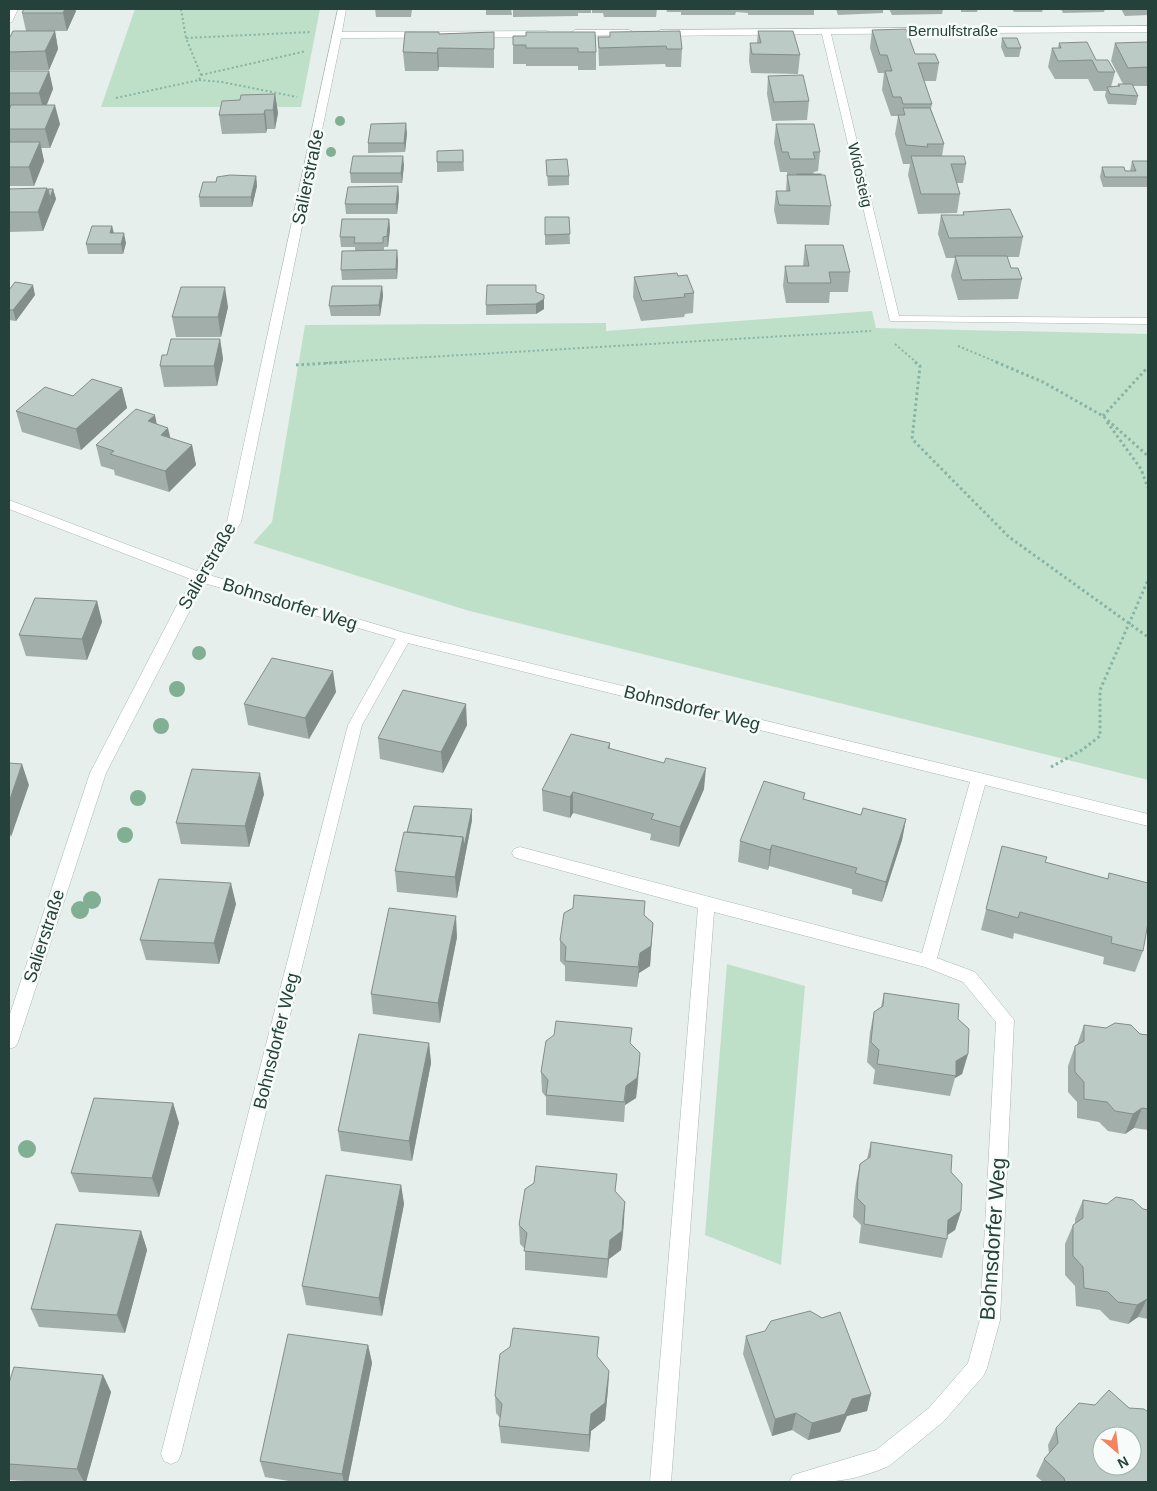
<svg xmlns="http://www.w3.org/2000/svg" width="1157" height="1491" font-family="Arial,sans-serif">
<rect width="100%" height="100%" fill="#e6efeb"/>
<g fill="#bfe0c8">
<polygon points="135,9 320,9 301,107 101,107"/>
<polygon points="872,311 876,328 1148,334 1148,780 466,610 253,543 272,522 305,325 606,323 606,331"/>
<polygon points="727,964 805,986 781,1265 705,1235"/>
</g>
<g fill="none" stroke-linecap="round" stroke-linejoin="round">
<g stroke="#a8b8b2" stroke-width="1">
<g id="minor">
<polygon points="10,9 18,9 12,22 9,23"/>
<path d="M338 9H346L342 32 547 31 552 34 547 37 341 38 241 522 209 575 405 633 1148 814V826L985 785 937 958 975 972 1014 1020 1000 1320 987 1368 984 1375 943 1422 889 1466C854 1481 827 1484 789 1482L793 1475 876 1450 929 1408 968 1363 980 1320 996 1022 963 982 925 967 714 912 671 1482H650L698 908 520 859 514 857 512 853 514 849 520 847 922 953 970 782 408 643 362 725 181 1454 178 1461 171 1464 164 1461 161 1454 348 725 396 639 204 583 106 773 18 1042 15 1047 9 1049V1017L90 773 177 605 193 580 9 509V500L197 571 227 522Z"/>
<polygon points="1148,26 1148,32 831,34 899,316 1148,318 1148,324 890,321 822,34 660,36 655,33 660,30"/>
<polygon points="629,30 632,31 632,35 575,36 570,33 575,30"/>
</g>
</g>
<g stroke="#86b3a5" stroke-width="2" stroke-dasharray="2 2.5" stroke-linecap="butt">
<polyline points="181,9 186,38"/>
<polyline points="201,75 306,51"/>
<polyline points="199,80 222,82 297,97"/>
<polyline points="116,98 199,80 201,75 186,38 311,32"/>
<polyline points="895,344 917,363"/>
<polyline points="958,346 999,363"/>
<polyline points="326,363 871,331"/>
</g>
<g stroke="#86b3a5" stroke-width="3" stroke-dasharray="2.5 3" stroke-linecap="butt">
<polyline points="915,362 920,366 912,439 1009,537 1148,637"/>
<polyline points="996,362 1043,382 1103,416 1148,456"/>
<polyline points="296,365 347,362"/>
<polyline points="1103,416 1148,367"/>
<polyline points="1107,422 1141,469 1148,488"/>
<polyline points="1051,767 1082,750 1100,736 1100,690 1148,580"/>
</g>
<use href="#minor" fill="#fff" fill-rule="evenodd"/>
</g>
<g fill="#80af93">
<circle cx="340" cy="121" r="5"/>
<circle cx="331" cy="152" r="5"/>
<circle cx="199" cy="653" r="7"/>
<circle cx="177" cy="689" r="8"/>
<circle cx="161" cy="726" r="8"/>
<circle cx="138" cy="798" r="8"/>
<circle cx="125" cy="835" r="8"/>
<circle cx="92" cy="900" r="9"/>
<circle cx="80" cy="910" r="9"/>
<circle cx="27" cy="1149" r="9"/>
</g>
<g fill="#a1aea9">
<polygon points="375,9 412,9 411,17 376,17"/>
<polygon points="486,9 511,9 512,15 486,15"/>
<polygon points="513,9 591,9 591,13 578,13 578,16 513,17"/>
<polygon points="592,9 657,9 656,17 604,17 603,13 592,13"/>
<polygon points="666,9 814,9 814,15 748,15 748,13 736,12 735,15 681,15 681,12 667,12"/>
<polygon points="836,9 883,9 883,13 838,15"/>
<polygon points="889,9 943,9 942,14 892,15"/>
<polygon points="961,9 978,9 977,12 961,12"/>
<polygon points="1012,9 1043,9 1042,12 1014,12"/>
<polygon points="1061,9 1105,9 1104,12 1063,13"/>
<polygon points="1121,9 1148,9 1148,15 1125,16"/>
<polygon points="76,11 67,31 55,31 58,49 49,70 9,70 9,39 26,31 22,13"/>
<polygon points="872,30 915,54 939,63 936,81 924,81 932,104 931,109 944,144 942,156 966,164 963,183 957,183 960,194 957,213 918,214 908,175 910,164 903,164 895,134 898,116 891,116 882,90 884,73 878,73 870,48"/>
<polygon points="758,31 800,55 798,74 751,73 749,61 750,43 757,43"/>
<polygon points="494,32 494,68 439,67 438,71 405,71 403,52 439,34"/>
<polygon points="526,36 596,52 596,70 578,70 578,66 526,66 526,64 513,64 513,45"/>
<polygon points="598,37 610,37 682,49 681,67 666,67 665,64 599,66"/>
<polygon points="1002,38 1021,48 1019,57 1005,57 1001,47"/>
<polygon points="1059,43 1096,60 1115,72 1111,87 1117,87 1118,84 1123,84 1111,61 1115,43 1148,43 1148,86 1133,86 1138,96 1136,105 1108,104 1105,96 1106,91 1094,91 1088,79 1055,79 1048,67 1052,48 1058,48"/>
<polygon points="9,71 49,71 53,89 46,105 60,124 50,148 41,148 44,161 34,186 9,186"/>
<polygon points="768,76 809,101 807,120 772,121 767,94"/>
<polygon points="275,94 278,113 275,129 267,129 266,133 222,134 219,115 240,100"/>
<polygon points="776,124 820,152 818,171 814,172 813,174 831,206 829,225 777,224 774,210 776,191 786,191 787,175 787,172 780,172 774,143"/>
<polygon points="407,133 405,152 368,153 368,143"/>
<polygon points="463,150 464,171 437,172 437,162"/>
<polygon points="546,160 569,176 569,185 548,186"/>
<polygon points="1132,161 1148,161 1148,187 1103,187 1100,177 1102,167 1130,171"/>
<polygon points="404,165 402,183 351,183 350,173"/>
<polygon points="256,176 257,186 252,207 200,207 199,197 216,182"/>
<polygon points="398,186 399,196 397,214 346,214 345,204"/>
<polygon points="47,188 48,189 53,189 56,199 43,231 9,232 9,189"/>
<polygon points="963,212 1023,237 1019,257 1007,257 1011,268 1022,279 1018,299 958,300 951,276 955,258 946,258 938,234 941,215 963,215"/>
<polygon points="545,217 569,217 570,244 545,245"/>
<polygon points="389,219 390,229 388,247 384,247 384,250 398,260 397,279 342,280 341,270 355,251 355,247 341,247 340,237"/>
<polygon points="112,226 114,233 126,243 123,254 88,254 86,244"/>
<polygon points="805,245 850,272 848,292 830,292 829,303 786,303 783,286 785,266 803,266"/>
<polygon points="678,276 694,293 693,313 685,314 684,317 641,321 633,297 634,277"/>
<polygon points="382,286 383,296 380,316 331,316 329,306"/>
<polygon points="9,290 35,295 16,321 9,320"/>
<polygon points="536,292 544,309 536,314 486,315 486,305"/>
<polygon points="228,307 221,337 176,337 172,317"/>
<polygon points="220,339 223,359 217,386 164,387 160,366 167,355"/>
<polygon points="122,388 127,408 81,450 22,432 16,411 73,396"/>
<polygon points="157,424 170,438 192,445 196,465 169,492 115,475 114,470 101,466 96,445"/>
<polygon points="97,601 102,622 87,660 26,656 19,635"/>
<polygon points="336,692 309,739 248,725 244,704"/>
<polygon points="467,725 443,773 380,759 378,738"/>
<polygon points="610,743 610,749 704,789 679,847 650,840 651,834 573,813 570,818 543,811 542,790"/>
<polygon points="805,793 804,799 861,815 906,819 902,840 882,902 852,894 852,889 769,866 768,870 738,862 740,841"/>
<polygon points="264,794 249,847 181,844 176,823"/>
<polygon points="472,809 472,820 457,898 397,892 395,871 407,832"/>
<polygon points="1002,846 1045,862 1108,879 1109,873 1143,951 1135,972 1103,964 1104,957 1014,933 1013,939 981,930"/>
<polygon points="236,904 219,964 146,960 140,940"/>
<polygon points="645,916 653,923 650,966 639,973 637,987 565,981 565,966 560,961 560,940"/>
<polygon points="457,937 440,1023 373,1014 371,994"/>
<polygon points="884,993 958,1019 968,1054 962,1074 955,1078 950,1096 873,1084 875,1070 867,1062 870,1032 874,1012 881,1007"/>
<polygon points="1084,1025 1148,1035 1148,1130 1134,1128 1125,1134 1108,1131 1099,1122 1077,1118 1077,1102 1068,1092 1068,1066 1075,1046 1077,1045"/>
<polygon points="429,1043 431,1063 412,1161 341,1151 338,1131"/>
<polygon points="631,1044 640,1053 638,1085 636,1098 625,1105 624,1122 546,1115 546,1097 542,1092 541,1072"/>
<polygon points="173,1103 179,1123 159,1197 79,1192 71,1173"/>
<polygon points="871,1142 951,1172 961,1211 955,1230 947,1235 947,1239 942,1258 859,1243 861,1225 853,1217 854,1200 856,1183 860,1164 867,1159"/>
<polygon points="401,1185 404,1204 382,1316 306,1305 302,1286"/>
<polygon points="616,1193 624,1221 623,1236 621,1250 609,1259 607,1278 525,1270 525,1249 520,1244 519,1225"/>
<polygon points="1083,1200 1148,1210 1148,1319 1138,1317 1128,1324 1110,1320 1100,1310 1076,1306 1075,1286 1065,1275 1065,1244 1073,1225 1075,1224 1075,1219"/>
<polygon points="141,1231 147,1250 125,1333 39,1327 31,1309"/>
<polygon points="746,1336 871,1394 867,1411 847,1416 840,1432 808,1440 792,1430 772,1436 743,1354"/>
<polygon points="368,1345 372,1363 348,1482 295,1482 265,1477 260,1461"/>
<polygon points="510,1347 598,1358 609,1371 608,1389 605,1420 591,1431 589,1452 501,1443 499,1426 500,1418 496,1413 495,1396"/>
<polygon points="103,1375 111,1392 86,1482 40,1482 9,1480 9,1383"/>
<polygon points="1095,1405 1129,1408 1148,1482 1043,1482 1036,1476 1044,1459 1049,1453 1048,1445 1056,1428"/>
</g>
<g fill="#838d89">
<polygon points="65,9 75,9 76,11 67,31 63,13"/>
<polygon points="55,31 58,49 49,70 45,51"/>
<polygon points="438,48 439,67 438,71 437,53"/>
<polygon points="49,71 53,89 44,112 39,93"/>
<polygon points="275,94 278,113 275,129 273,110"/>
<polygon points="55,105 60,124 50,148 45,129"/>
<polygon points="265,110 267,129 266,133 264,114"/>
<polygon points="406,123 407,133 405,152 404,143"/>
<polygon points="40,142 44,161 34,186 29,167"/>
<polygon points="403,156 404,165 402,183 401,173"/>
<polygon points="256,176 257,186 252,207 251,197"/>
<polygon points="398,186 399,196 397,214 396,204"/>
<polygon points="47,188 52,208 43,231 38,212"/>
<polygon points="53,189 56,199 52,208 50,198"/>
<polygon points="389,219 390,229 388,247 387,236"/>
<polygon points="112,226 114,236 110,233"/>
<polygon points="124,233 126,243 123,254 121,244"/>
<polygon points="397,250 398,260 397,279 396,269"/>
<polygon points="33,285 35,295 16,321 13,310"/>
<polygon points="382,286 383,296 380,316 379,305"/>
<polygon points="225,287 228,307 221,337 218,317"/>
<polygon points="544,295 544,309 536,314 536,304"/>
<polygon points="220,339 223,359 217,386 214,366"/>
<polygon points="122,388 127,408 81,450 76,429"/>
<polygon points="155,415 159,435 148,421"/>
<polygon points="168,428 173,449 161,435"/>
<polygon points="192,445 196,465 169,492 165,471"/>
<polygon points="97,601 102,622 87,660 82,639"/>
<polygon points="333,671 336,692 309,739 305,718"/>
<polygon points="466,704 467,725 443,773 441,752"/>
<polygon points="22,764 29,785 11,837 9,831 9,802"/>
<polygon points="706,768 704,789 679,847 680,827"/>
<polygon points="260,773 264,794 249,847 245,826"/>
<polygon points="573,792 573,813 570,818 570,797"/>
<polygon points="472,809 472,820 457,898 455,877 463,837"/>
<polygon points="906,819 902,840 882,902 886,882"/>
<polygon points="772,845 769,866 768,870 770,850"/>
<polygon points="231,883 236,904 219,964 214,943"/>
<polygon points="456,916 457,937 440,1023 438,1003"/>
<polygon points="653,923 650,966 639,973 637,987 640,953"/>
<polygon points="429,1043 431,1063 412,1161 409,1141"/>
<polygon points="640,1053 636,1098 625,1105 624,1122 626,1086"/>
<polygon points="968,1054 962,1074 955,1078 956,1061"/>
<polygon points="173,1103 179,1123 159,1197 152,1178"/>
<polygon points="1142,1108 1134,1128 1125,1134 1133,1114"/>
<polygon points="401,1185 404,1204 382,1316 379,1298"/>
<polygon points="625,1202 624,1221 621,1250 609,1259 607,1278 608,1259 610,1240"/>
<polygon points="961,1211 955,1230 943,1238 948,1220"/>
<polygon points="141,1231 147,1250 125,1333 117,1315"/>
<polygon points="1147,1299 1138,1317 1128,1324 1137,1305"/>
<polygon points="368,1345 372,1363 348,1482 344,1482 342,1474"/>
<polygon points="609,1371 608,1389 605,1420 591,1431 589,1452 589,1435 591,1414"/>
<polygon points="103,1375 111,1392 86,1482 84,1482 77,1469"/>
<polygon points="871,1394 867,1411 847,1416 840,1432 808,1440 812,1423 852,1399"/>
<polygon points="796,1413 792,1430 772,1436 775,1419"/>
</g>
<g fill="#bbcac4" stroke="#838d89" fill-rule="evenodd">
<polygon points="24,9 65,9 63,13 22,13"/>
<polygon points="906,29 915,54 935,54 939,63 918,63 932,104 903,104 901,97 893,97 885,71 892,71 887,55 880,55 872,30"/>
<polygon points="13,31 55,31 45,51 9,52 9,39"/>
<polygon points="680,31 682,49 667,49 666,46 599,48 598,37 610,37 610,32"/>
<polygon points="758,31 793,31 800,55 752,54 750,43 761,43"/>
<polygon points="405,32 439,32 439,34 494,32 494,49 438,48 437,53 403,52"/>
<polygon points="526,32 595,32 596,52 578,52 578,48 526,48 526,45 513,45 513,36 526,36"/>
<polygon points="1002,38 1017,38 1021,48 1007,48"/>
<polygon points="1087,42 1096,60 1108,60 1115,72 1098,72 1092,60 1058,61 1052,48 1061,48 1059,43"/>
<polygon points="1148,42 1148,67 1128,68 1115,43"/>
<polygon points="9,71 49,71 39,93 9,93"/>
<polygon points="803,75 809,101 774,102 768,76"/>
<polygon points="1118,84 1132,84 1138,96 1110,94 1107,87 1120,86"/>
<polygon points="275,94 273,110 265,110 264,114 219,115 222,101 240,100 241,95"/>
<polygon points="11,105 55,105 45,129 9,129 9,110"/>
<polygon points="903,108 930,108 944,144 927,144 928,147 906,145 898,115 905,115"/>
<polygon points="406,123 404,143 368,143 371,124"/>
<polygon points="776,124 814,124 820,152 813,152 815,159 790,159 788,152 782,152"/>
<polygon points="9,142 40,142 29,167 9,167"/>
<polygon points="463,150 463,162 437,162 437,151"/>
<polygon points="353,156 403,156 401,173 350,173"/>
<polygon points="911,156 964,156 966,164 951,164 960,194 921,194"/>
<polygon points="567,159 569,176 547,176 546,160"/>
<polygon points="1132,161 1148,161 1148,177 1105,177 1102,167 1124,167 1125,171 1136,171"/>
<rect x="797" y="174" width="24" height="1"/>
<polygon points="230,175 256,176 251,197 199,197 203,182 216,182 217,177"/>
<polygon points="787,175 825,175 831,206 779,205 776,191 790,191"/>
<polygon points="398,186 396,204 345,204 348,187"/>
<polygon points="47,188 38,212 9,212 9,189"/>
<polygon points="48,189 53,189 50,198"/>
<polygon points="1010,209 1023,237 949,238 941,215 964,215 963,212"/>
<polygon points="545,217 569,217 570,234 545,235"/>
<polygon points="342,219 389,219 387,236 383,237 383,243 354,243 355,237 340,237"/>
<polygon points="92,226 112,226 110,233 124,233 121,244 86,244"/>
<polygon points="805,245 843,245 850,272 829,272 831,283 788,283 785,266 809,266"/>
<polygon points="397,250 396,269 341,270 342,251"/>
<polygon points="955,256 1007,256 1011,268 1018,268 1022,279 962,280"/>
<polygon points="677,273 678,276 687,275 694,293 684,294 685,297 642,301 634,277"/>
<polygon points="15,282 33,285 13,310 9,310 9,290"/>
<polygon points="487,285 536,285 536,292 544,295 544,299 536,304 486,305"/>
<polygon points="332,286 382,286 379,305 329,306"/>
<polygon points="181,287 225,287 218,317 172,317"/>
<polygon points="171,339 220,339 214,366 160,366 162,355 167,355"/>
<polygon points="92,379 122,388 76,429 16,411 45,387 73,396"/>
<polygon points="136,409 155,415 148,421 168,428 161,435 192,445 165,471 110,454 114,451 96,445"/>
<polygon points="35,598 97,601 82,639 19,635"/>
<polygon points="272,658 333,671 305,718 244,704"/>
<polygon points="403,690 466,704 441,752 378,738"/>
<polygon points="571,734 610,743 608,748 664,763 666,758 706,768 680,827 651,819 654,814 573,792 570,797 542,790"/>
<polygon points="9,763 22,764 9,802"/>
<polygon points="192,769 260,773 245,826 176,823"/>
<polygon points="764,781 805,793 803,799 861,815 863,808 906,819 886,882 855,873 857,868 772,845 770,850 740,841"/>
<polygon points="414,806 472,809 464,847 463,837 407,832"/>
<polygon points="404,832 463,837 455,877 395,871"/>
<polygon points="1002,846 1047,857 1045,862 1108,879 1109,873 1148,883 1148,923 1143,951 1111,943 1112,937 1020,912 1018,918 986,909"/>
<polygon points="159,879 231,883 214,943 140,940"/>
<polygon points="574,895 645,901 644,915 653,923 651,946 640,953 638,967 565,961 566,947 560,940 564,913 573,908"/>
<polygon points="389,908 456,916 438,1003 371,994"/>
<polygon points="884,993 959,1004 958,1019 969,1029 968,1054 956,1061 956,1076 877,1064 879,1050 871,1042 874,1012 883,1006"/>
<polygon points="556,1021 632,1028 630,1043 640,1053 639,1065 637,1078 626,1086 624,1102 546,1095 548,1080 541,1072 546,1041 554,1035"/>
<polygon points="1115,1023 1131,1025 1140,1034 1148,1035 1148,1109 1142,1108 1133,1114 1115,1111 1107,1102 1084,1099 1084,1082 1075,1072 1075,1046 1084,1041 1084,1025 1106,1028"/>
<polygon points="359,1034 429,1043 409,1141 338,1131"/>
<polygon points="94,1098 173,1103 152,1178 71,1173"/>
<polygon points="871,1142 952,1155 951,1172 962,1184 961,1211 948,1220 947,1239 864,1224 865,1206 857,1198 858,1180 860,1164 870,1157"/>
<polygon points="536,1166 617,1174 615,1191 625,1202 623,1217 622,1231 610,1240 608,1259 524,1251 527,1233 519,1225 525,1189 534,1183"/>
<polygon points="326,1175 401,1185 379,1298 302,1286"/>
<polygon points="1116,1197 1133,1200 1143,1209 1148,1210 1148,1299 1147,1299 1137,1305 1118,1302 1108,1292 1084,1288 1083,1267 1073,1256 1073,1225 1083,1218 1083,1200 1107,1204"/>
<polygon points="56,1224 141,1231 117,1315 31,1309"/>
<polygon points="810,1311 822,1318 840,1312 871,1394 852,1399 845,1414 812,1423 796,1413 775,1419 746,1336 765,1331 771,1321"/>
<polygon points="513,1328 599,1337 597,1356 609,1371 605,1403 591,1414 589,1435 499,1426 502,1404 495,1396 500,1354 510,1347"/>
<polygon points="288,1334 368,1345 342,1474 260,1461"/>
<polygon points="14,1367 103,1375 77,1469 9,1464 9,1383"/>
<path d="M1109 1390 1129 1408 1144 1409 1148 1412V1482H1065L1064 1478 1044 1459 1058 1443 1056 1428 1079 1403 1095 1405ZM1102 1436H1132V1466H1102Z"/>
</g>
<g text-anchor="middle" stroke-width="5" stroke-linejoin="round" paint-order="stroke">
<g font-size="15" fill="#24423a" stroke="#f7fbf9">
<text x="953" y="36">Bernulfstraße</text>
<text transform="translate(860 175) rotate(77)" y="5">Widosteig</text>
</g>
<g font-size="18" fill="#24423a" stroke="#f7fbf9">
<text transform="translate(308 177) rotate(-78)" y="6">Salierstraße</text>
<text transform="translate(207 566) rotate(-60)" y="6">Salierstraße</text>
<text transform="translate(290 604) rotate(17)" y="6">Bohnsdorfer Weg</text>
<text transform="translate(692 708) rotate(14)" y="6">Bohnsdorfer Weg</text>
<text transform="translate(44 936) rotate(-72)" y="6">Salierstraße</text>
<text transform="translate(276 1041) rotate(-76)" y="6">Bohnsdorfer Weg</text>
</g>
<g font-size="21" fill="#24423a" stroke="#f7fbf9">
<text transform="translate(993 1239) rotate(-86)" y="7">Bohnsdorfer Weg</text>
</g>
</g>
<rect width="1157" height="1491" fill="none" stroke="#24423a" stroke-width="20"/>
<g transform="translate(1117 1451) rotate(152)"><circle r="24" fill="#f7fbf9" stroke="#a3b1ad"/>
<path d="M0-4L9 19L0 12L-9 19Z" fill="#f4845f"/>
<text y="-8" font-size="14" font-weight="bold" text-anchor="middle" fill="#24423a">N</text>
</g>
</svg>
